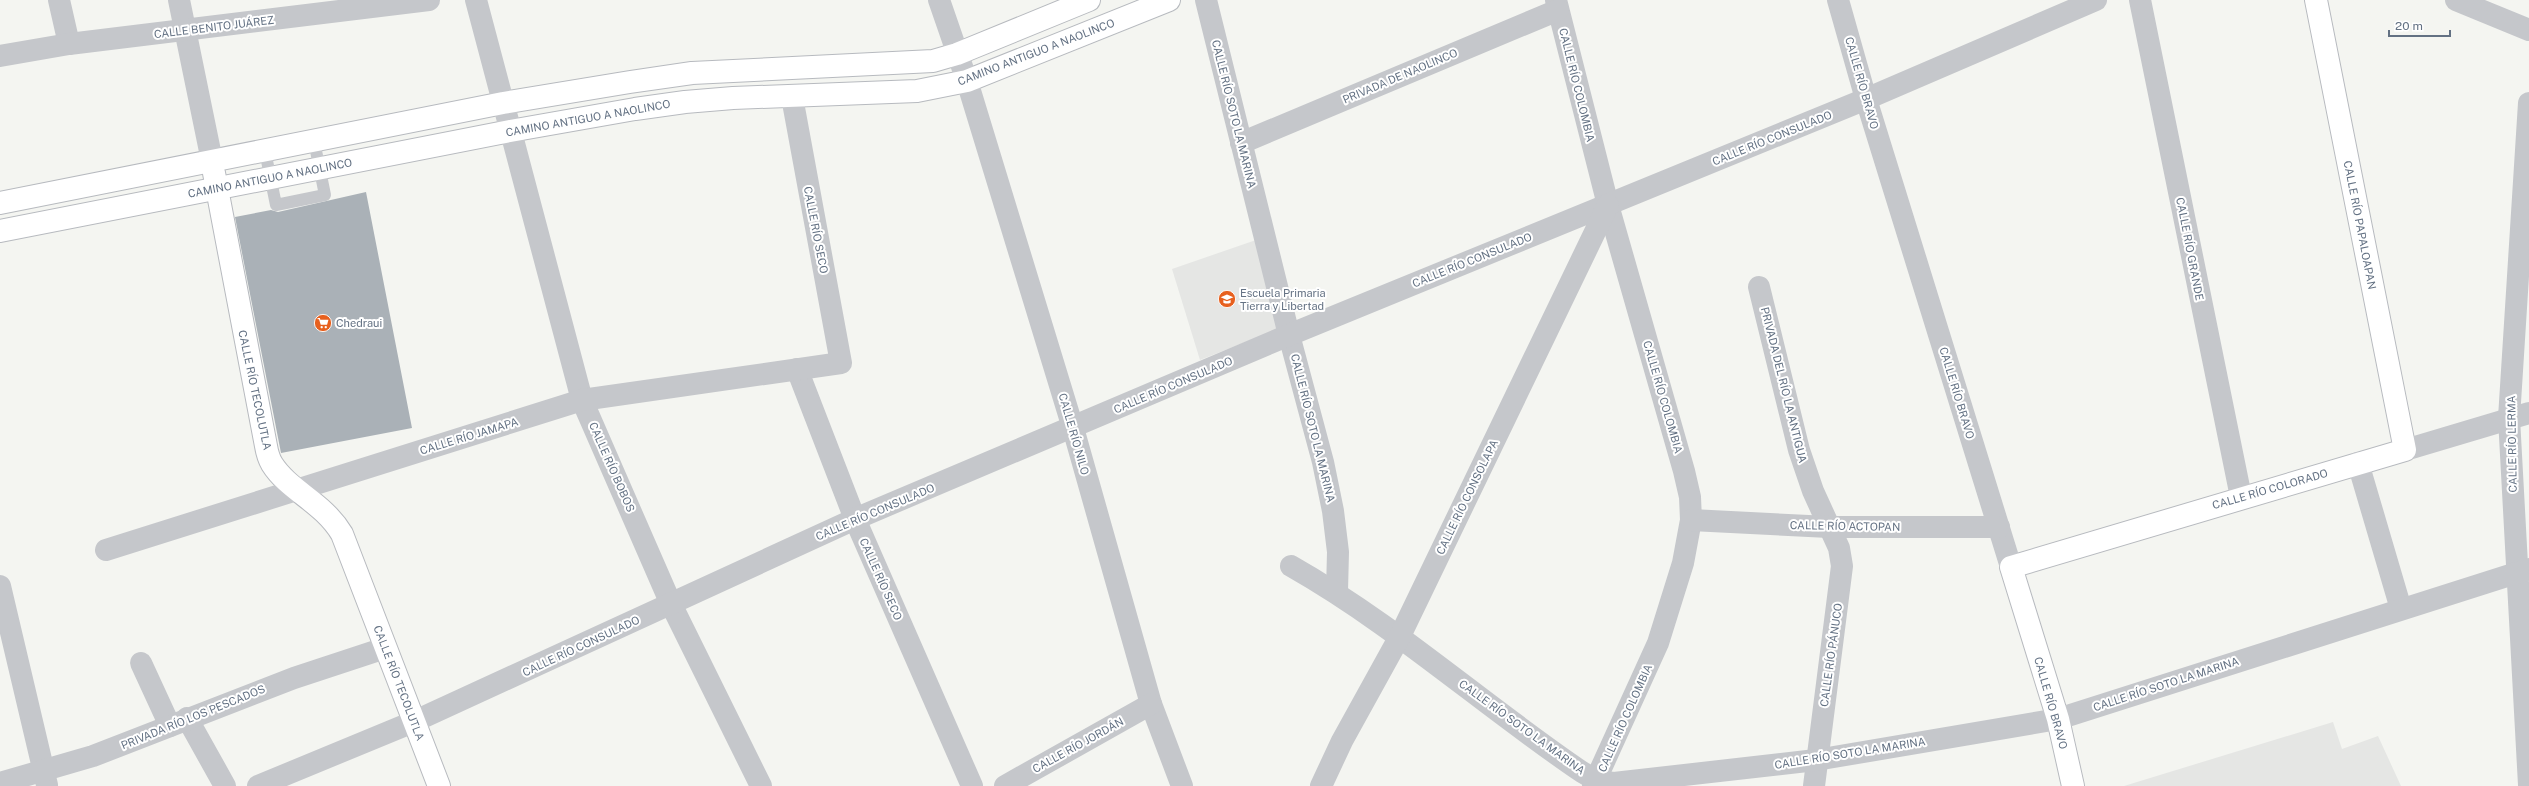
<svg xmlns="http://www.w3.org/2000/svg" width="2529" height="786" font-family="'Public Sans',sans-serif">
	<style>
		.built { fill: #e5e6e4 }
		.building { fill: #aab1b7 }
		.lines { fill: none; stroke-linecap: round; stroke-linejoin: round }
		.secondary-casing { stroke: #b7babf; stroke-width: 24 }
		.service { stroke: #c5c7cb; stroke-width: 12 }
		.minor { stroke: #c5c7cb; stroke-width: 22 }
		.secondary { stroke: #fff; stroke-width: 22 }
		.labels { text-anchor: middle; dominant-baseline: central; stroke-width: 4; stroke-linejoin: round; paint-order: stroke }
		.street-label { font-size: 11px; fill: #637183; stroke: #fff }
		.poi-label { font-size: 11px; fill: #637183; stroke: #fff; text-anchor: start }
	</style>
	<rect width="100%" height="100%" fill="#f4f5f1"/>
	<g class="built">
		<polygon points="1256,240 1281,328 1200,360 1172,269"/>
		<polygon points="2333,722 2342,749 2378,736 2401,786 2124,786"/>
	</g>
	<polygon class="building" points="366,192 412,428 281,453 235,217 271,210 278,212"/>
	<g class="lines">
		<defs>
			<g id="secondary">
				<path d="M214,173L266,446C267,452 269,459 272,464C289,491 323,502 342,534L439,786"/>
				<polyline points="0,203 503,103 630,82 692,73 933,61 957,54 1089,0"/>
				<polyline points="0,231 510,131 635,109 685,102 733,98 917,91 967,81 1169,0"/>
				<polyline points="2073,786 2058,719 2011,567 2405,450 2316,0"/>
			</g>
		</defs>
		<use href="#secondary" class="secondary-casing"/>
		<polyline class="service" points="265,151 276,205 325,195 314,141"/>
		<g class="minor">
			<polyline points="59,0 69,44"/>
			<polyline points="179,0 212,161"/>
			<polyline points="476,0 582,400 671,604 761,786"/>
			<polyline points="939,0 967,81 1073,428 1151,704 1182,786"/>
			<polyline points="1206,0 1289,335 1323,462 1333,511 1338,552 1337,591"/>
			<polyline points="1556,0 1608,205 1684,471 1690,497 1691,520 1683,563 1658,643 1593,786"/>
			<polyline points="1838,0 1866,99 2011,567"/>
			<polyline points="2140,0 2241,497"/>
			<polyline points="2456,0 2529,30"/>
			<polyline points="0,56 69,44 429,0"/>
			<polyline points="2529,103 2509,418 2529,785"/>
			<polyline points="1241,143 1558,10"/>
			<polyline points="1759,287 1799,450 1813,491 1839,548 1842,566 1814,786"/>
			<polyline points="797,369 855,519 972,786"/>
			<polyline points="2405,450 2529,413"/>
			<polyline points="2358,463 2401,609"/>
			<polyline points="1691,520 1829,527 1999,527"/>
			<polyline points="106,550 582,400 841,363 792,97"/>
			<path d="M1291,566C1395,625 1483,705 1582,772L1596,780L1614,783L1816,760L2058,719L2529,569"/>
			<polyline points="0,586 47,785"/>
			<polyline points="141,663 170,726"/>
			<polyline points="187,718 225,786"/>
			<polyline points="0,783 93,756 294,678 385,648"/>
			<polyline points="258,786 413,722 855,519 1289,335 1866,99 2096,0"/>
			<polyline points="1005,786 1151,704"/>
			<polyline points="1321,786 1342,741 1400,636 1608,205"/>
		</g>
		<use href="#secondary" class="secondary"/>
	</g>
	<defs>
		<symbol id="school-disc" viewBox="-11 -11 22 22"><circle r="9.5" fill="#e7601e" stroke="#fff"/><path d="M0-5L7-2L0 1L-7-2ZM-4 1L0 2.5L4 1V4Q0 6-4 4Z" fill="#fff"/></symbol>
		<symbol id="supermarket-disc" viewBox="-11 -11 22 22"><circle r="9.5" fill="#e7601e" stroke="#fff"/><path d="M-6-5.5h2.5l.6 2H6L4.5 2H-2.5L-4.4-4H-6ZM-1.5 3.2a1.3 1.3 0 1 0 .1 0ZM3 3.2a1.3 1.3 0 1 0 .1 0Z" fill="#fff"/></symbol>
	</defs>
	<g fill-rule="evenodd">
		<use href="#school-disc" x="1217" y="289" width="20" height="20"/>
		<use href="#supermarket-disc" x="313" y="313" width="20" height="20"/>
	</g>
	<g class="labels">
		<g class="street-label">
			<text transform="translate(214 27) rotate(-7)">CALLE BENITO JUÁREZ</text>
			<text transform="translate(1036 52) rotate(-21)">CAMINO ANTIGUO A NAOLINCO</text>
			<text transform="translate(1400 76) rotate(-23)">PRIVADA DE NAOLINCO</text>
			<text transform="translate(1862 83) rotate(74)">CALLE RÍO BRAVO</text>
			<text transform="translate(1577 85) rotate(76)">CALLE RÍO COLOMBIA</text>
			<text transform="translate(1234 114) rotate(76)">CALLE RÍO SOTO LA MARINA</text>
			<text transform="translate(588 118) rotate(-10)">CAMINO ANTIGUO A NAOLINCO</text>
			<text transform="translate(1772 138) rotate(-22)">CALLE RÍO CONSULADO</text>
			<text transform="translate(270 178) rotate(-11)">CAMINO ANTIGUO A NAOLINCO</text>
			<text transform="translate(2360 225) rotate(79)">CALLE RÍO PAPALOAPAN</text>
			<text transform="translate(816 230) rotate(79)">CALLE RÍO SECO</text>
			<text transform="translate(2190 249) rotate(79)">CALLE RÍO GRANDE</text>
			<text transform="translate(1472 260) rotate(-22)">CALLE RÍO CONSULADO</text>
			<text transform="translate(1173 385) rotate(-23)">CALLE RÍO CONSULADO</text>
			<text transform="translate(1784 385) rotate(76)">PRIVADA DEL RÍO LA ANTIGUA</text>
			<text transform="translate(255 390) rotate(78)">CALLE RÍO TECOLUTLA</text>
			<text transform="translate(1957 393) rotate(73)">CALLE RÍO BRAVO</text>
			<text transform="translate(1663 397) rotate(74)">CALLE RÍO COLOMBIA</text>
			<text transform="translate(1313 428) rotate(76)">CALLE RÍO SOTO LA MARINA</text>
			<text transform="translate(1074 434) rotate(74)">CALLE RÍO NILO</text>
			<text transform="translate(469 436) rotate(-17)">CALLE RÍO JAMAPA</text>
			<text transform="translate(2512 444) rotate(-91)">CALLE RÍO LERMA</text>
			<text transform="translate(612 467) rotate(66)">CALLE RÍO BOBOS</text>
			<text transform="translate(2270 489) rotate(-16)">CALLE RÍO COLORADO</text>
			<text transform="translate(1467 497) rotate(-64)">CALLE RÍO CONSOLAPA</text>
			<text transform="translate(875 512) rotate(-23)">CALLE RÍO CONSULADO</text>
			<text transform="translate(1845 526) rotate(1)">CALLE RÍO ACTOPAN</text>
			<text transform="translate(881 579) rotate(66)">CALLE RÍO SECO</text>
			<text transform="translate(581 646) rotate(-25)">CALLE RÍO CONSULADO</text>
			<text transform="translate(1831 655) rotate(-82)">CALLE RÍO PÁNUCO</text>
			<text transform="translate(399 683) rotate(69)">CALLE RÍO TECOLUTLA</text>
			<text transform="translate(2166 684) rotate(-18)">CALLE RÍO SOTO LA MARINA</text>
			<text transform="translate(2051 703) rotate(74)">CALLE RÍO BRAVO</text>
			<text transform="translate(193 717) rotate(-22)">PRIVADA RÍO LOS PESCADOS</text>
			<text transform="translate(1625 718) rotate(-66)">CALLE RÍO COLOMBIA</text>
			<text transform="translate(1522 727) rotate(36)">CALLE RÍO SOTO LA MARINA</text>
			<text transform="translate(1078 745) rotate(-29)">CALLE RÍO JORDÁN</text>
			<text transform="translate(1850 753) rotate(-9)">CALLE RÍO SOTO LA MARINA</text>
		</g>
		<g class="poi-label">
			<text x="1240" y="293">Escuela Primaria<tspan x="1240" dy="13">Tierra y Libertad</tspan></text>
			<text x="336" y="323">Chedraui</text>
		</g>
	</g>
	<path d="M2389 30v6h61v-6" fill="none" stroke="#637183" stroke-width="2"/>
	<text x="2395" y="30" font-size="12" fill="#637183" stroke="#ffffff" stroke-width="3" paint-order="stroke">20 m</text>
</svg>
